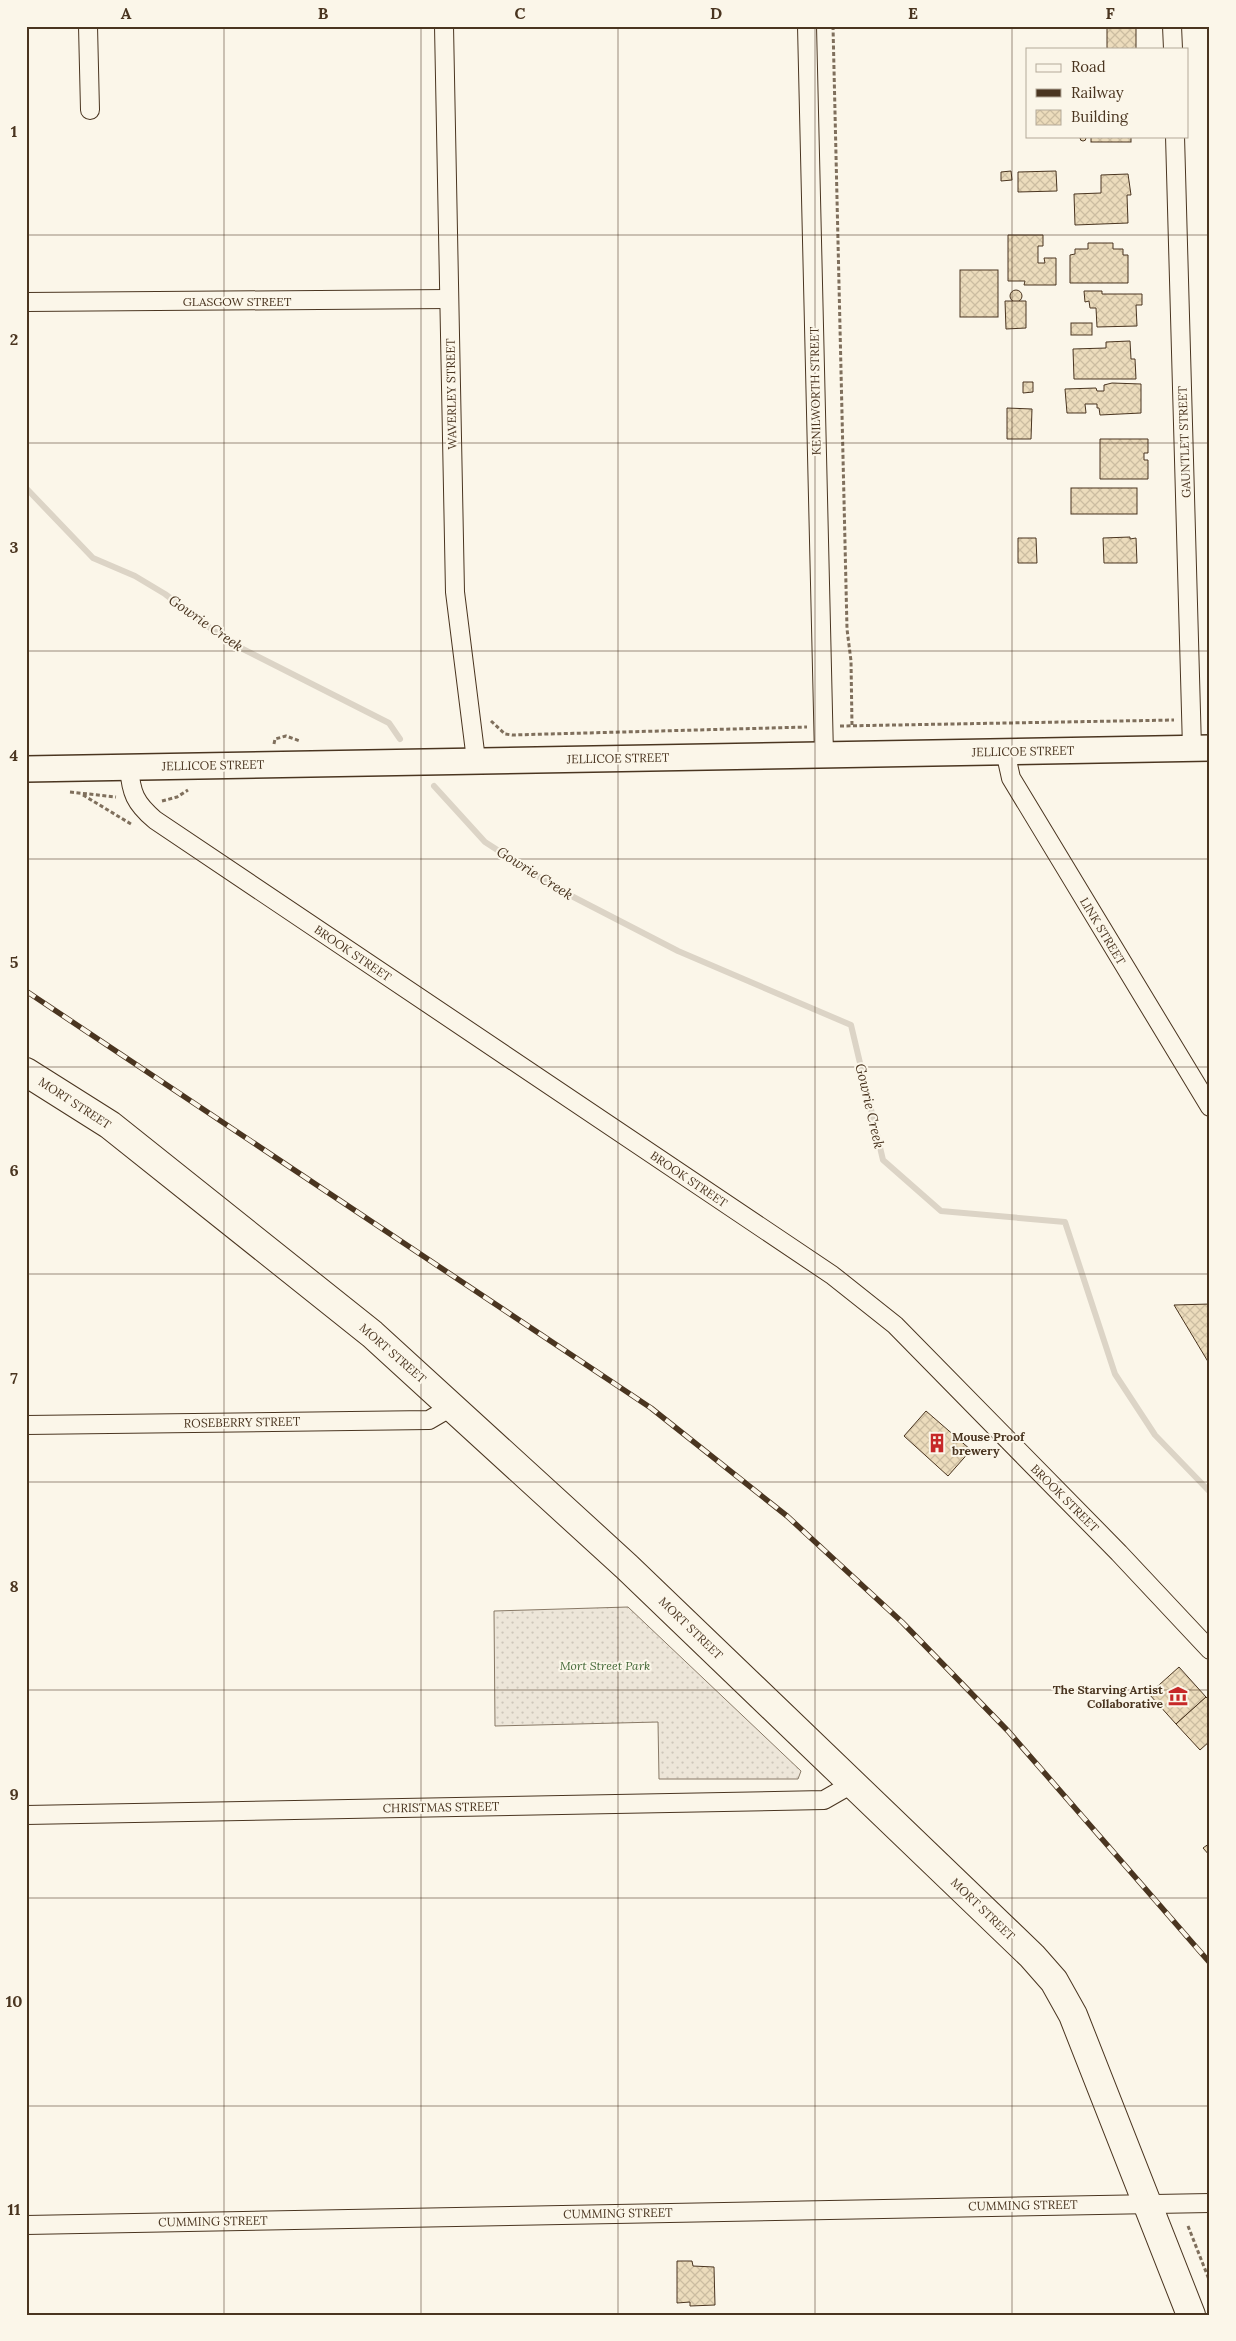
<svg xmlns="http://www.w3.org/2000/svg" width="1236" height="2341" font-family="Lora,serif">
	<style>
		.grass { fill: url(#grass-dots); stroke: #887966 }
		.lines { fill: none; stroke-linecap: round; stroke-linejoin: round }
		.stream { stroke: #dcd4c6; stroke-width: 6 }
		.building { fill: url(#building-cross-hatch); stroke: #4a3520 }
		.minor-casing { stroke: #4a3520; stroke-width: 20 }
		.secondary-casing { stroke: #4a3520; stroke-width: 28 }
		.primary-casing { stroke: #4a3520; stroke-width: 30 }
		.path { stroke: #7f6f5c; stroke-width: 3; stroke-dasharray: 4 2.5; stroke-linecap: butt }
		.minor { stroke: #fbf6e9; stroke-width: 18 }
		.secondary { stroke: #fbf6e9; stroke-width: 25 }
		.primary { stroke: #fbf6e9; stroke-width: 28 }
		.rail-casing { stroke: #4a3520; stroke-width: 5.5 }
		.rail { stroke: #fbf6e9; stroke-width: 4; stroke-dasharray: 11; stroke-linecap: butt }
		.grid { fill: none; stroke: #4a3520; stroke-width: 1; stroke-opacity: 0.55 }
		.labels { text-anchor: middle; dominant-baseline: central; stroke-width: 4; stroke-linejoin: round; paint-order: stroke }
		.street-label { font-size: 12px; fill: #4a3520; stroke: #fbf6e9 }
		.poi-label { font-size: 12px; font-weight: bold; fill: #4a3520; stroke: #fbf6e9; text-anchor: start }
		.park-label { font-size: 12px; font-style: italic; fill: #436837; stroke: #fbf6e9 }
		.water-label { font-size: 14px; font-style: italic; fill: #4a3520; stroke: #fbf6e9 }
		.neatline { fill: none; stroke: #4a3520; stroke-width: 2 }
		.grid-label { font-size: 16px; text-anchor: middle; font-weight: bold; fill: #4a3520 }
	</style>
	<defs>
		<pattern id="grass-dots" width="8" height="8" patternUnits="userSpaceOnUse" patternTransform="scale(1.25)"><rect width="8" height="8" fill="#ede6d9"/><path d="M2 2h.1M6 6h.1" fill="none" stroke="#cdc6ba" stroke-width="1.8" stroke-linecap="round"/></pattern>
		<pattern id="building-cross-hatch" width="8" height="8" patternUnits="userSpaceOnUse" patternTransform="scale(1.25)"><rect width="8" height="8" fill="#ecdcbc"/><path d="M0 0l8 8M0 8l8-8" fill="none" stroke="#ccbda1"/></pattern>
	</defs>
	<rect width="100%" height="100%" fill="#fbf6e9"/>
	<polygon class="grass" points="628,1607 801,1771 798,1779 659,1779 658,1722 495,1726 494,1611"/>
	<g class="lines">
		<g class="stream">
			<polyline points="26,488 93,558 135,576 165,594 229,642 389,723 400,739"/>
			<polyline points="434,786 485,842 556,888 678,951 851,1025 883,1160 941,1211 1065,1222 1115,1374 1155,1435 1210,1492"/>
		</g>
	</g>
	<g class="building">
		<rect x="1107" y="26" width="29" height="23"/>
		<circle cx="1083" cy="138" r="3"/>
		<rect x="1091" y="136" width="40" height="6"/>
		<polygon points="1011,171 1012,180 1001,181 1001,172"/>
		<polygon points="1056,171 1057,191 1018,192 1018,172"/>
		<polygon points="1128,174 1131,195 1127,195 1128,223 1075,225 1074,194 1101,193 1101,175"/>
		<polygon points="1008,235 1043,235 1043,246 1038,246 1038,263 1045,263 1044,258 1056,258 1056,285 1024,285 1025,281 1008,281"/>
		<polygon points="1088,243 1113,243 1113,249 1123,249 1123,255 1128,255 1128,283 1070,283 1070,255 1075,254 1075,249 1088,249"/>
		<rect x="960" y="270" width="38" height="47"/>
		<circle cx="1016" cy="296" r="6"/>
		<polygon points="1084,291 1102,291 1102,294 1142,294 1142,305 1136,305 1137,326 1097,327 1096,308 1090,308 1089,301 1085,302"/>
		<polygon points="1005,301 1026,301 1026,328 1006,329"/>
		<rect x="1071" y="323" width="21" height="12"/>
		<polygon points="1130,341 1131,359 1135,359 1136,379 1074,379 1073,349 1106,348 1106,342"/>
		<polygon points="1023,382 1033,382 1033,392 1023,393"/>
		<polygon points="1112,383 1141,384 1141,413 1100,415 1099,408 1097,408 1097,404 1085,404 1086,413 1067,413 1065,389 1096,388 1097,391 1104,391 1104,385"/>
		<polygon points="1007,408 1032,409 1031,439 1007,439"/>
		<polygon points="1100,439 1148,439 1148,453 1144,453 1144,460 1148,460 1148,479 1100,479"/>
		<rect x="1071" y="488" width="66" height="26"/>
		<polygon points="1130,537 1130,539 1136,538 1137,563 1104,563 1103,538"/>
		<polygon points="1018,538 1036,538 1037,563 1018,563"/>
		<polygon points="1210,1304 1210,1365 1174,1305"/>
		<polygon points="926,1411 971,1450 948,1476 904,1436"/>
		<polygon points="1179,1667 1206,1697 1176,1724 1149,1694"/>
		<polygon points="1206,1697 1210,1701 1210,1741 1200,1750 1176,1724"/>
		<polygon points="1210,1843 1210,1856 1203,1848"/>
		<polygon points="677,2261 692,2261 693,2266 714,2267 715,2305 690,2306 690,2302 677,2303"/>
	</g>
	<g class="lines">
		<defs>
			<g id="minor">
				<polyline points="88,26 90,110"/>
				<polyline points="444,26 455,592 476,760"/>
				<polyline points="807,26 824,755"/>
				<polyline points="1172,26 1173,49"/>
				<polyline points="1175,136 1192,748"/>
				<polyline points="26,302 449,299"/>
				<polyline points="1005,751 1011,778 1210,1107"/>
				<path d="M129,767C131,793 135,803 155,820L832,1275L895,1325L1119,1553L1210,1650"/>
				<polyline points="26,1425 429,1420 453,1406"/>
				<polyline points="26,1815 824,1800 852,1784"/>
				<polyline points="26,2225 1210,2203"/>
			</g>
			<polyline id="secondary" points="26,769 1210,748"/>
			<polyline id="primary" points="26,1072 110,1125 372,1334 627,1567 1032,1956 1054,1981 1073,2015 1191,2315"/>
		</defs>
		<use href="#minor" class="minor-casing"/>
		<use href="#secondary" class="secondary-casing"/>
		<use href="#primary" class="primary-casing"/>
		<g class="path">
			<polyline points="833,26 847,629 851,661 852,726"/>
			<polyline points="491,721 505,734 512,735 807,727"/>
			<polyline points="840,726 1174,720"/>
			<polyline points="274,744 275,739 286,736 300,741"/>
			<polyline points="70,792 116,797"/>
			<polyline points="83,795 131,824"/>
			<polyline points="162,801 177,797 188,790"/>
			<polyline points="1188,2226 1210,2282"/>
		</g>
		<use href="#minor" class="minor"/>
		<use href="#secondary" class="secondary"/>
		<use href="#primary" class="primary"/>
		<defs>
			<polyline id="rail" points="26,991 651,1408 787,1516 902,1622 1008,1731 1210,1963"/>
		</defs>
		<use href="#rail" class="rail-casing"/>
		<use href="#rail" class="rail"/>
	</g>
	<path class="grid" d="M224,26V2315M421,26V2315M618,26V2315M815,26V2315M1012,26V2315M26,235H1210M26,443H1210M26,651H1210M26,859H1210M26,1067H1210M26,1274H1210M26,1482H1210M26,1690H1210M26,1898H1210M26,2106H1210"/>
	<defs>
		<symbol id="building-bare" viewBox="-9 -9 18 18"><path d="M-4-6H4V6H1V3H-1V6H-4ZM-2.5-4.3h1.7v1.8h-1.7ZM.8-4.3h1.7v1.8H.8ZM-2.5-1h1.7V.8h-1.7ZM.8-1h1.7V.8H.8Z" fill="#c62828" stroke="#fbf6e9" stroke-width="2.5" paint-order="stroke"/></symbol>
		<symbol id="museum-bare" viewBox="-9 -9 18 18"><path d="M0-6L6-3V-2H-6V-3ZM-5-1h2V3h-2ZM-1-1h2V3h-2ZM3-1h2V3H3ZM-6 4H6V6H-6Z" fill="#c62828" stroke="#fbf6e9" stroke-width="2.5" paint-order="stroke"/></symbol>
	</defs>
	<g fill-rule="evenodd">
		<use href="#building-bare" x="923" y="1429" width="28" height="28"/>
		<use href="#museum-bare" x="1164" y="1682" width="28" height="28"/>
	</g>
	<g class="labels">
		<g class="street-label">
			<text x="237" y="301">GLASGOW STREET</text>
			<text transform="translate(815 391) rotate(-91)">KENILWORTH STREET</text>
			<text transform="translate(451 394) rotate(-91)">WAVERLEY STREET</text>
			<text transform="translate(1184 442) rotate(-92)">GAUNTLET STREET</text>
			<text transform="translate(1023 751) rotate(-1)">JELLICOE STREET</text>
			<text transform="translate(618 758) rotate(-1)">JELLICOE STREET</text>
			<text transform="translate(213 765) rotate(-1)">JELLICOE STREET</text>
			<text transform="translate(1103 931) rotate(59)">LINK STREET</text>
			<text transform="translate(353 953) rotate(34)">BROOK STREET</text>
			<text transform="translate(75 1103) rotate(33)">MORT STREET</text>
			<text transform="translate(689 1179) rotate(34)">BROOK STREET</text>
			<text transform="translate(393 1353) rotate(41)">MORT STREET</text>
			<text transform="translate(242 1422) rotate(-1)">ROSEBERRY STREET</text>
			<text transform="translate(1065 1498) rotate(45)">BROOK STREET</text>
			<text transform="translate(691 1628) rotate(44)">MORT STREET</text>
			<text transform="translate(441 1807) rotate(-1)">CHRISTMAS STREET</text>
			<text transform="translate(983 1909) rotate(44)">MORT STREET</text>
			<text transform="translate(1023 2205) rotate(-1)">CUMMING STREET</text>
			<text transform="translate(618 2213) rotate(-1)">CUMMING STREET</text>
			<text transform="translate(213 2221) rotate(-1)">CUMMING STREET</text>
		</g>
		<g class="poi-label">
			<text x="952" y="1436">Mouse Proof<tspan x="952" dy="14">brewery</tspan></text>
			<text x="1163" y="1689" text-anchor="end">The Starving Artist<tspan x="1163" dy="14">Collaborative</tspan></text>
		</g>
		<g class="park-label">
			<text x="605" y="1665">Mort Street Park</text>
		</g>
		<g class="water-label">
			<text transform="translate(206 623) rotate(35)">Gowrie Creek</text>
			<text transform="translate(535 873) rotate(32)">Gowrie Creek</text>
			<text transform="translate(870 1106) rotate(77)">Gowrie Creek</text>
		</g>
	</g>
	<rect width="1236" height="2341" fill="none" stroke="#fbf6e9" stroke-width="55"/>
	<rect x="1026" y="48" width="162" height="90" fill="#fbf6e9" stroke="#b4a999"/>
	<rect x="1036" y="64" width="25" height="8" fill="#fbf6e9" stroke="#b4a999"/>
	<text x="1071" y="72" font-size="15" fill="#4a3520">Road</text>
	<rect x="1036" y="89" width="25" height="8" fill="#4a3520" stroke="#b4a999"/>
	<text x="1071" y="98" font-size="15" fill="#4a3520">Railway</text>
	<rect x="1036" y="110" width="25" height="15" fill="url(#building-cross-hatch)" stroke="#b4a999"/>
	<text x="1071" y="122" font-size="15" fill="#4a3520">Building</text>
	<rect x="28" y="28" width="1180" height="2286" class="neatline"/>
	<g class="grid-label">
		<text x="126" y="19">A</text>
		<text x="323" y="19">B</text>
		<text x="520" y="19">C</text>
		<text x="716" y="19">D</text>
		<text x="913" y="19">E</text>
		<text x="1110" y="19">F</text>
		<text x="14" y="137">1</text>
		<text x="14" y="345">2</text>
		<text x="14" y="553">3</text>
		<text x="14" y="761">4</text>
		<text x="14" y="968">5</text>
		<text x="14" y="1176">6</text>
		<text x="14" y="1384">7</text>
		<text x="14" y="1592">8</text>
		<text x="14" y="1800">9</text>
		<text x="14" y="2007">10</text>
		<text x="14" y="2215">11</text>
	</g>
</svg>
